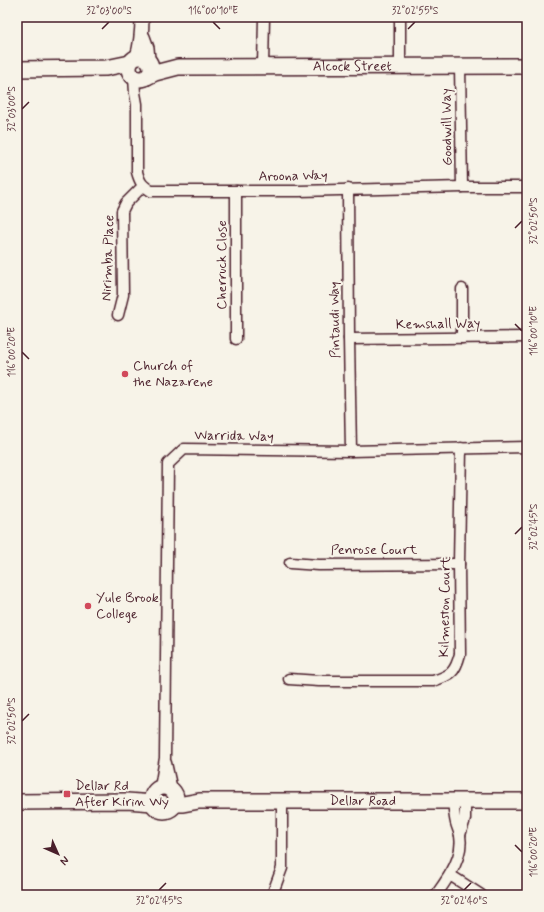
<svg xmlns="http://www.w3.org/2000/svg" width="544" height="912" font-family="Mynerve,sans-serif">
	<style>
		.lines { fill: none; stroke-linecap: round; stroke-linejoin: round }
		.minor-casing { stroke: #4a1f2b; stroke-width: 13 }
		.tertiary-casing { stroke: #4a1f2b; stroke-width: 16 }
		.secondary-casing { stroke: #4a1f2b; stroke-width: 18 }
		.minor { stroke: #f7f3e8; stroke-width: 10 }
		.tertiary { stroke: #f7f3e8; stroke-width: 13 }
		.secondary { stroke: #f7f3e8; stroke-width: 15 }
		.ticks { fill: none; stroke: #4a1f2b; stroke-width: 1.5 }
		.poi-dot { fill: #d1495b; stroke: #f7f3e8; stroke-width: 1.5 }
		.labels { text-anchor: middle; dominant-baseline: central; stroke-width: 4; stroke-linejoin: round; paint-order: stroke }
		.street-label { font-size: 14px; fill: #4a1f2b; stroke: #f7f3e8 }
		.poi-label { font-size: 14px; fill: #4a1f2b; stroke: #f7f3e8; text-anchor: start }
		.neatline { fill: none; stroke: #4a1f2b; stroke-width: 1.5 }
		.ticks-label { font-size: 10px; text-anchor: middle; fill: #4a1f2b }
	</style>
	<rect width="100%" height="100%" fill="#f7f3e8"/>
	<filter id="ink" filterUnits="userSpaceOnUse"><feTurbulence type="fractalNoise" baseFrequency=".025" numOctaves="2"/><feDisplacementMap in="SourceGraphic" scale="8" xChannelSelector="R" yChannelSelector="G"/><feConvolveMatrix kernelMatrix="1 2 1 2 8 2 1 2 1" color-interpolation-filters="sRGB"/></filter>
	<g filter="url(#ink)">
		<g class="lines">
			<defs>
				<g id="minor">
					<polyline points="400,17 400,66"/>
					<polyline points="263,67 264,17"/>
					<polyline points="460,67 462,187"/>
					<path d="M134,77L135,93L137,104V172C140,183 142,185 151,191H299L462,187H527"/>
					<polyline points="348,189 349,339 351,451"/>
					<polyline points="236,191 236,339"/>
					<polyline points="462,289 462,338"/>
					<polyline points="118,315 123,295 122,211 126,203 143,186"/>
					<polyline points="349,339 527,337"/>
					<polyline points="290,563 319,565 459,564"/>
					<path d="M289,679L319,681H433C451,675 455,673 460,654L459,564L461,448"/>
					<polyline points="166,763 172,790"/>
					<polyline points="160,788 165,758 168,464 184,449 351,451 527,447"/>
					<polyline points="460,835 465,819 465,801"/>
					<polyline points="450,875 481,895"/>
					<polyline points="272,895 282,868 282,801"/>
					<path d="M436,895C448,878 464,857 460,835C459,831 457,827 456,823C454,815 454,808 453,801"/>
				</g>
				<g id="tertiary">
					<polyline points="143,37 147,48 148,59"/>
					<path d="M137,57C141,44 142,31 142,17"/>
				</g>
				<g id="secondary">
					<circle cx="140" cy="68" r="11"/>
					<polyline points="17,69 106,68 130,63"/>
					<path id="s1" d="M147,77L155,73L178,67L527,66"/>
					<circle cx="164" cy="799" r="12"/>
					<polyline points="17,802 127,801 153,803"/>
					<path id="s2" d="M174,804H183L199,801H527"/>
				</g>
			</defs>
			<use href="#minor" class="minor-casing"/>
			<use href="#tertiary" class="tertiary-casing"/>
			<use href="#secondary" class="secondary-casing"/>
			<use href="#minor" class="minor"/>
			<use href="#tertiary" class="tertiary"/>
			<use href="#secondary" class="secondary"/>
		</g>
	</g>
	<path class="ticks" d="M213,22L220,29M102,29L109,22M408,29L415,22M22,109L29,102M515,228L522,221M515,324L522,331M22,352L29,359M515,534L522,527M22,721L29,714M515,845L522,852M159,890L166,883M464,890L471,883"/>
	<g class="poi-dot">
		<circle cx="125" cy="374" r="4"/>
		<circle cx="88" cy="606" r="4"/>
		<rect x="63" y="790" width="8" height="8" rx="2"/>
	</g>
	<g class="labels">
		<g class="street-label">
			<text stroke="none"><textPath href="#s1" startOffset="207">Alcock Street</textPath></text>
			<text transform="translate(447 127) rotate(-91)">Goodwill Way</text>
			<text transform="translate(293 176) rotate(-1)">Aroona Way</text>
			<text transform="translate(108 258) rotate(-88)">Nirimba Place</text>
			<text transform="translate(222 265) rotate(-90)">Cherruck Close</text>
			<text transform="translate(335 320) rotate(-91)">Pintaudi Way</text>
			<text transform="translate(438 324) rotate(-1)">Kemshall Way</text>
			<text transform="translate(234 436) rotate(1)">Warrida Way</text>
			<text x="374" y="550">Penrose Court</text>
			<text transform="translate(445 607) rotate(-89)">Kilmeston Court</text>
			<text stroke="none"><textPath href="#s2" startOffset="189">Dellar Road</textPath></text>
		</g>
		<g class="poi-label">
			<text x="133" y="366">Church of<tspan x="133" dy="16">the Nazarene</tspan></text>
			<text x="96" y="598">Yule Brook<tspan x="96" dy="16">College</tspan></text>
			<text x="75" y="786">Dellar Rd<tspan x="75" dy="16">After Kirin Wy</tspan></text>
		</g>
	</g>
	<rect width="544" height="912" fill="none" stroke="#f7f3e8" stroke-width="44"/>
	<g transform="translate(58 854) rotate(135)" stroke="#f7f3e8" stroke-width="3" paint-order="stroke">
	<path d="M0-3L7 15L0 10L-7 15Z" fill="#4a1f2b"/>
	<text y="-6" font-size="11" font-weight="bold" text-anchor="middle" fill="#4a1f2b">N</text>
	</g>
	<rect x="22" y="22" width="500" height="868" class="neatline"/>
	<g class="ticks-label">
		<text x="109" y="14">32°03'00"S</text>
		<text x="213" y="14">116°00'10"E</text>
		<text x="415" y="14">32°02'55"S</text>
		<text transform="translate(11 109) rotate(-90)" y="4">32°03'00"S</text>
		<text transform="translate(533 221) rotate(-90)" y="4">32°02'50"S</text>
		<text transform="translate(533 331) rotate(-90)" y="4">116°00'10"E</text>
		<text transform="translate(11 352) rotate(-90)" y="4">116°00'20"E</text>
		<text transform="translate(533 527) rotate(-90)" y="4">32°02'45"S</text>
		<text transform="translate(11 721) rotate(-90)" y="4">32°02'50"S</text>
		<text transform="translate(533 852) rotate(-90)" y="4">116°00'20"E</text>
		<text x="159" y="904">32°02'45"S</text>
		<text x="464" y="904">32°02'40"S</text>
	</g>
</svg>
